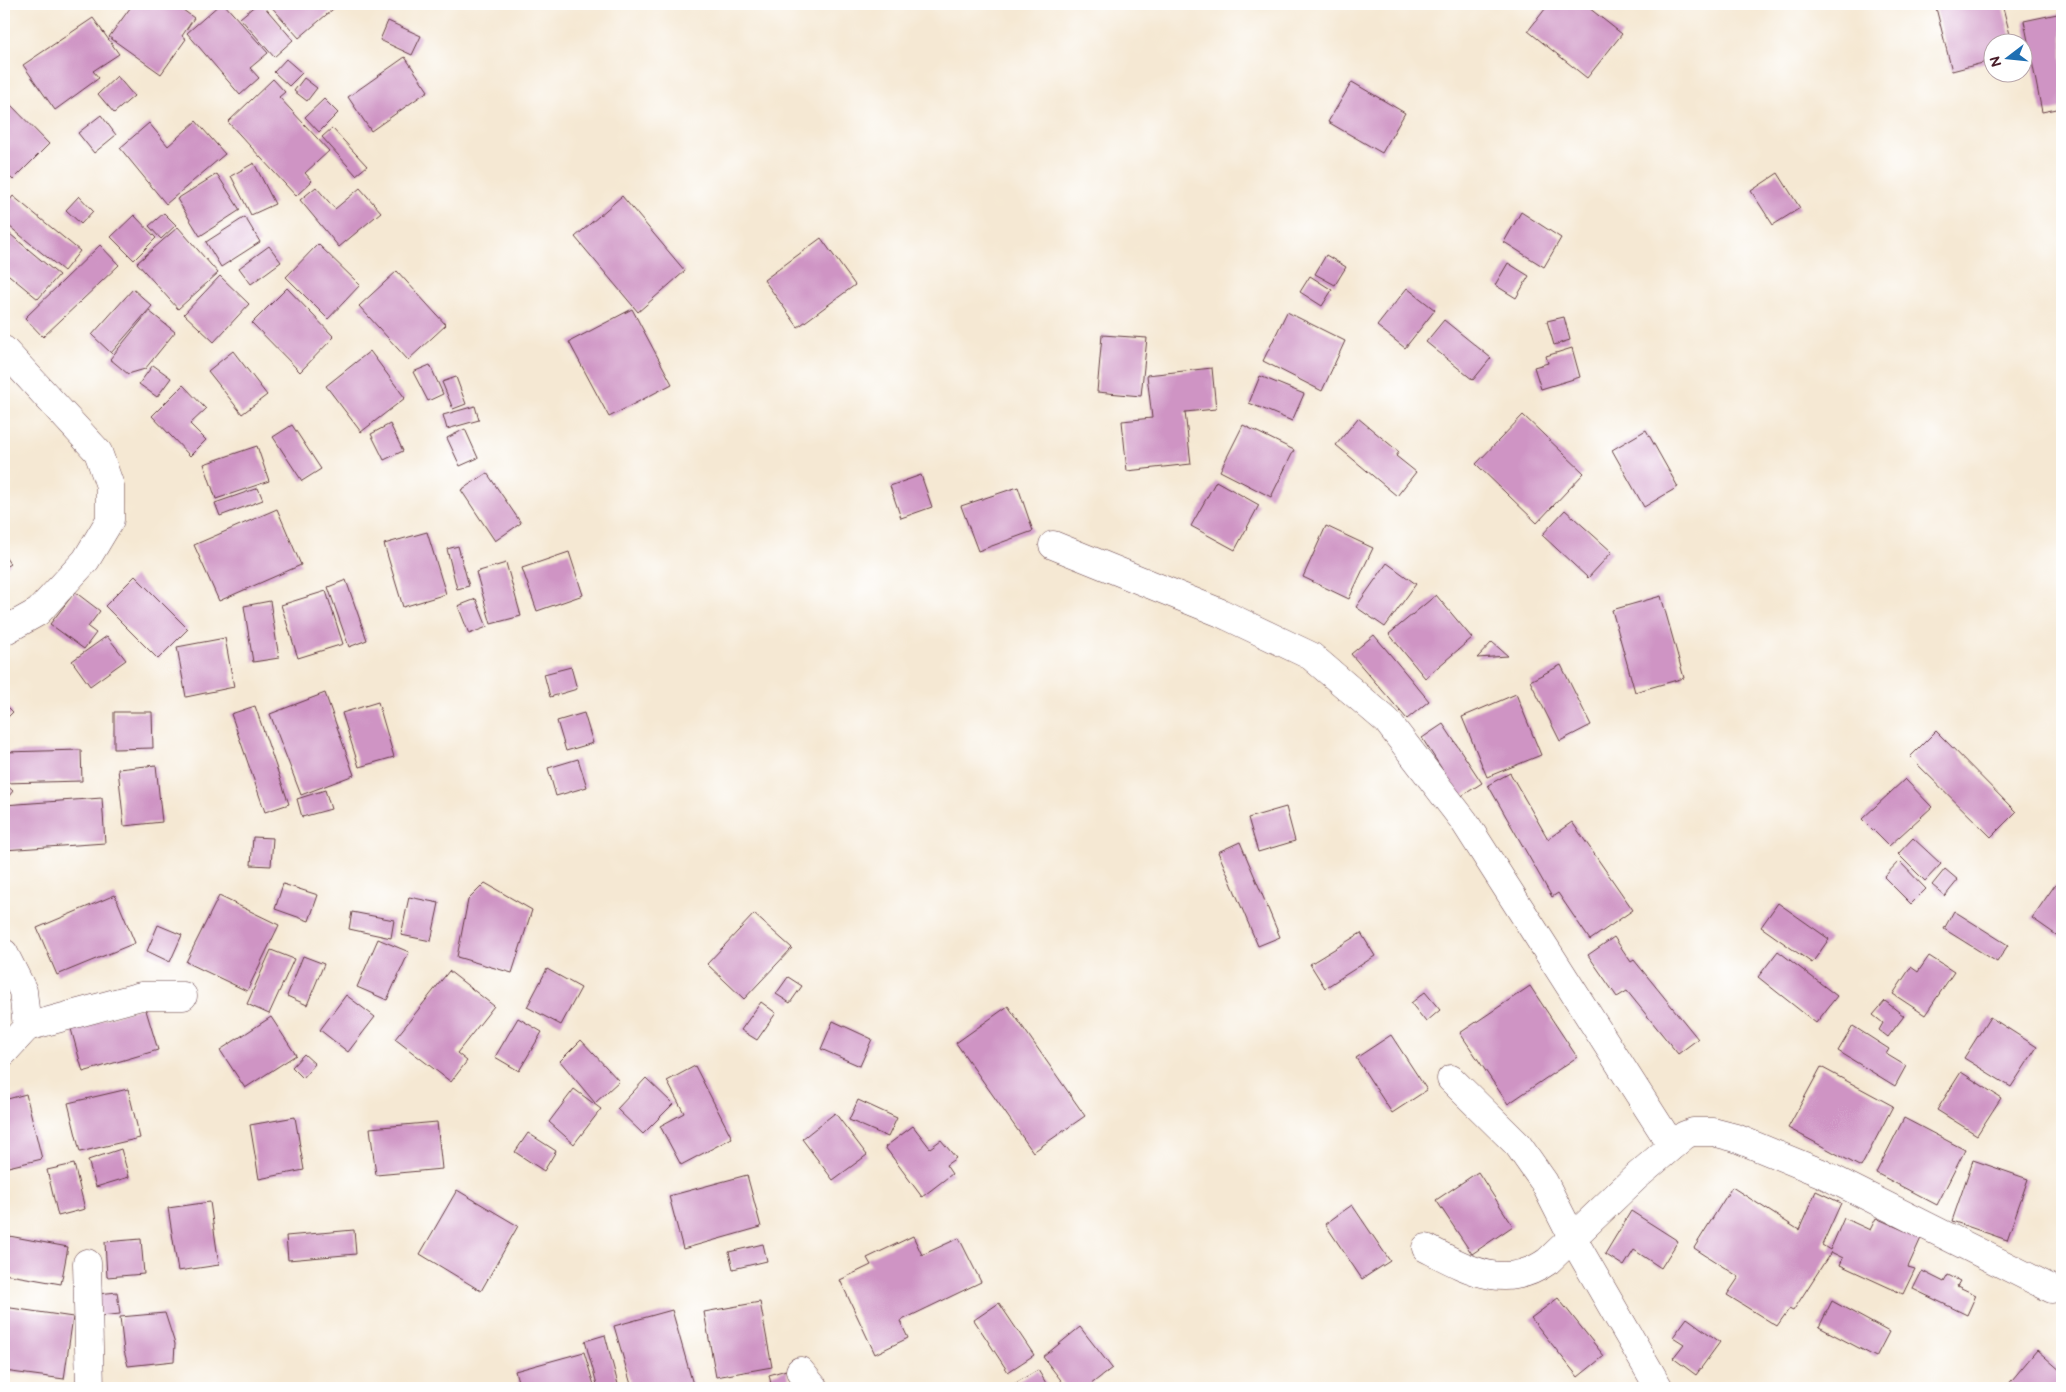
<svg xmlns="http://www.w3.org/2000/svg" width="2066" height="1392" font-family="'Balsamiq Sans',sans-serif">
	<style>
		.building { fill: #cf94c4 }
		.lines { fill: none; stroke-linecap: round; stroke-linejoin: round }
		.minor-casing { stroke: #643d44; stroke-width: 29 }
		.minor { stroke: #fff; stroke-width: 28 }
	</style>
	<rect width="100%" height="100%" fill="#fff"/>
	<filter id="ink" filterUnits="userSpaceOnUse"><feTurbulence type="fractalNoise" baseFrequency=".02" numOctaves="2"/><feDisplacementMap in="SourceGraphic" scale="10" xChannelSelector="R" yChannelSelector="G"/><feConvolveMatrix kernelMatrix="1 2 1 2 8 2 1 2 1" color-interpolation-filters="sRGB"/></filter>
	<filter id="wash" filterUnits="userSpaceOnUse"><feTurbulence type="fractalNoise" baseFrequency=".0096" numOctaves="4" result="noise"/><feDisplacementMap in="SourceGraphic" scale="20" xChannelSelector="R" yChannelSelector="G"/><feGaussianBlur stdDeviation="1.12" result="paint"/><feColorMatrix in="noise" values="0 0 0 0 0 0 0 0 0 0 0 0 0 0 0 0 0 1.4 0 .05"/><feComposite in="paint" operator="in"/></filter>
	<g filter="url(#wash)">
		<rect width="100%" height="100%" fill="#f5e8d3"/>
		<g id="blocks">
			<g class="building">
				<polygon points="133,4 175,4 194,18 182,36 186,39 161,74 109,37"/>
				<polygon points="220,4 224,4 268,53 250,68 259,78 240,95 187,33"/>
				<polygon points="257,4 262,4 293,40 274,57 240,18"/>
				<polygon points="269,4 339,4 299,38"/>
				<polygon points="1549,4 1584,4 1622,34 1587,78 1528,31"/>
				<polygon points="1935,4 2002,4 2012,42 1994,42 1994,60 1952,71"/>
				<polygon points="2062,13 2062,108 2042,112 2024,21"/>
				<polygon points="93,18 119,54 93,71 99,78 55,110 23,65"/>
				<polygon points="388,21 421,36 412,55 380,40"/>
				<polygon points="405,57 428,91 371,131 348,97"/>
				<polygon points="286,59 302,73 289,86 274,72"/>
				<polygon points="117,76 134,96 114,113 98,94"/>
				<polygon points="304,78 317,88 307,101 294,91"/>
				<polygon points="273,79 285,92 279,97 329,151 305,173 312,181 296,196 228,122"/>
				<polygon points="1352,82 1405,113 1382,153 1328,122"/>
				<polygon points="324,99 338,113 319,132 305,117"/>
				<polygon points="8,102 49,144 13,180 4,171 4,107"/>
				<polygon points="101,115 116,135 94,153 78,133"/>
				<polygon points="196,121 225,154 166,204 120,148 149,123 168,146"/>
				<polygon points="332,128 367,166 356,175 322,137"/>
				<polygon points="254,163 275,204 251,215 231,176"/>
				<polygon points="1778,173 1800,208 1773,225 1751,191"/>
				<polygon points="217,174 240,210 200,236 177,199"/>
				<polygon points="316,187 335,209 360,188 381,212 339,247 300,200"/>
				<polygon points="13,196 80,251 64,271 4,222 4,208"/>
				<polygon points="79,196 93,211 81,224 66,210"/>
				<polygon points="622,196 685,271 638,312 575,237"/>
				<polygon points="1521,212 1561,238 1544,267 1504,242"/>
				<polygon points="164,213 176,225 161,239 149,226"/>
				<polygon points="134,215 156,238 134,260 111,237"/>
				<polygon points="245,217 260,242 221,267 206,242"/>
				<polygon points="178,227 218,273 178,309 137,263"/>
				<polygon points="4,229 59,275 38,299 4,271"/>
				<polygon points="821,238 855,285 798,327 764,280"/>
				<polygon points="318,244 360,285 328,319 286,277"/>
				<polygon points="100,245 119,265 43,337 25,318"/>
				<polygon points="269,246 281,262 251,284 239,268"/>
				<polygon points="1326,255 1346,267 1335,285 1315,274"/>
				<polygon points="1508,263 1529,276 1516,298 1495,285"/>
				<polygon points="397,271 446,325 408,360 359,306"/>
				<polygon points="220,276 249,304 214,342 184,314"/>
				<polygon points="1310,276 1332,290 1322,306 1300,292"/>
				<polygon points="287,288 334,337 300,372 252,323"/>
				<polygon points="1407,288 1435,310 1405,348 1377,326"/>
				<polygon points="133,289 152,306 111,353 92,335"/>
				<polygon points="632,309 672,384 609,417 569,342"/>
				<polygon points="149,311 175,332 145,369 128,374 110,359"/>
				<polygon points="1287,312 1345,341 1322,391 1263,361"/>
				<polygon points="1564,317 1570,340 1554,345 1547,321"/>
				<polygon points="1444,320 1491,358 1473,380 1426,342"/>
				<polygon points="1102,335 1147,338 1141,396 1097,392"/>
				<polygon points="1572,348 1580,377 1541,389 1534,367 1548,363 1546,356"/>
				<polygon points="233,351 267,395 242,414 208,371"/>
				<polygon points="370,351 405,398 361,432 326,386"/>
				<polygon points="153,365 171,378 157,397 139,384"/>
				<polygon points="430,365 443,394 428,401 413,372"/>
				<polygon points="1212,368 1216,409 1185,412 1191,464 1127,471 1122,421 1152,418 1147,375"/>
				<polygon points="1260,376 1304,394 1292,421 1249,403"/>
				<polygon points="456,377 466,404 453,409 442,382"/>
				<polygon points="183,385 206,409 190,424 206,440 190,456 152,416"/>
				<polygon points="475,406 479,420 447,429 443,415"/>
				<polygon points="1523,415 1584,473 1537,523 1476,464"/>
				<polygon points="1358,418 1399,452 1396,456 1416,472 1397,496 1336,445"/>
				<polygon points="390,424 403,451 384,460 371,434"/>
				<polygon points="292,425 321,469 302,481 273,437"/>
				<polygon points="1243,425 1294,450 1271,497 1220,471"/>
				<polygon points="465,429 478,458 460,466 447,438"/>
				<polygon points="1646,430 1678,487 1644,507 1612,450"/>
				<polygon points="257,446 269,481 216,499 204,464"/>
				<polygon points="487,473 521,523 495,541 461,490"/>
				<polygon points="921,475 932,507 901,518 890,486"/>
				<polygon points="1216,481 1259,505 1235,550 1191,526"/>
				<polygon points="1018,487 1033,531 978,551 961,506"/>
				<polygon points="258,488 263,500 220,516 215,503"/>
				<polygon points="277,509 301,565 219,601 194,545"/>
				<polygon points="1565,510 1612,552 1588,578 1542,535"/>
				<polygon points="1326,526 1373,548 1349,599 1303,577"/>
				<polygon points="427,532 446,594 403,607 384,544"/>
				<polygon points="458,546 469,586 457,589 447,549"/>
				<polygon points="569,552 583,595 537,611 522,568"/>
				<polygon points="4,555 10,564 4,568"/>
				<polygon points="506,563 521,616 491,624 476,572"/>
				<polygon points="1387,563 1416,584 1385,627 1356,607"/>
				<polygon points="135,576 188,629 158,659 105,606"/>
				<polygon points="346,580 367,640 349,647 328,587"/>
				<polygon points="326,591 343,644 298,658 281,605"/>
				<polygon points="75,592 100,611 88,627 96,633 84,649 50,624"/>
				<polygon points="1436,595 1472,638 1425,678 1389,634"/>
				<polygon points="1661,596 1684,678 1635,692 1612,610"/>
				<polygon points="476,599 487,627 469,634 458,606"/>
				<polygon points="270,601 279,658 253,662 244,606"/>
				<polygon points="1374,635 1429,701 1407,719 1351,654"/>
				<polygon points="107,636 126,660 90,686 72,661"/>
				<polygon points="225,638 234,687 186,697 177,647"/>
				<polygon points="1492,642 1508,656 1477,658"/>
				<polygon points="1561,665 1591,725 1560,741 1530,681"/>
				<polygon points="571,667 577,689 550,697 544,674"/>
				<polygon points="325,693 354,775 301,795 270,714"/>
				<polygon points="1516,694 1541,755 1487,777 1462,717"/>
				<polygon points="378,702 394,757 359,767 342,713"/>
				<polygon points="6,705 13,712 4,721 4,706"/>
				<polygon points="255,706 289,804 265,812 231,714"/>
				<polygon points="114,712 152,712 153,748 114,749"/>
				<polygon points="584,713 593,743 566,751 557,721"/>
				<polygon points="1443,724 1482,783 1460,797 1422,738"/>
				<polygon points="1936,731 2016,812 1991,837 1910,757"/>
				<polygon points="81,750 82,781 4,783 4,752"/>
				<polygon points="578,759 587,787 556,796 548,768"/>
				<polygon points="156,765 162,822 124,826 118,769"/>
				<polygon points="1510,773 1548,839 1572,822 1633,910 1590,940 1558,893 1552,897 1488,785"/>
				<polygon points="1905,779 1932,807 1889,846 1862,819"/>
				<polygon points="4,783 13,791 4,802"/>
				<polygon points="325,790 331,809 302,817 297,799"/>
				<polygon points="102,798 105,843 4,850 4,805"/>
				<polygon points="1286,807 1295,841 1258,852 1248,818"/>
				<polygon points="253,837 273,838 271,866 251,865"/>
				<polygon points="1913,838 1941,864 1925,881 1898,854"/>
				<polygon points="1240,842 1280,937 1258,946 1218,852"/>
				<polygon points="1899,861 1926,889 1911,904 1884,877"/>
				<polygon points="1945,869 1958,880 1945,896 1932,885"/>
				<polygon points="485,883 532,910 512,973 457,957 468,900"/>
				<polygon points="283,884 318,895 309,921 275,909"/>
				<polygon points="2055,885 2062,890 2062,939 2032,918"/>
				<polygon points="115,895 135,943 57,975 37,928"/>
				<polygon points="219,896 279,925 247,991 186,962"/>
				<polygon points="409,897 439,903 431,941 401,935"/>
				<polygon points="1778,903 1829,939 1812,963 1761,927"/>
				<polygon points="1954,911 2008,945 1997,962 1944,929"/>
				<polygon points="352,912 394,920 391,938 349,929"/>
				<polygon points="754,914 792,948 744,999 707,964"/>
				<polygon points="158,925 182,935 170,962 147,951"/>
				<polygon points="1361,933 1375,956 1325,988 1310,964"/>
				<polygon points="1614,937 1631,962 1634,960 1698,1039 1678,1054 1627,991 1617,997 1588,955"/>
				<polygon points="378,939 409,952 387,1000 357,987"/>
				<polygon points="271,950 294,959 269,1014 247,1004"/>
				<polygon points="1778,951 1837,996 1816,1023 1758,977"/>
				<polygon points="303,956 324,964 307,1005 287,996"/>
				<polygon points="1929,956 1954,972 1925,1015 1893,994 1911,967 1918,972"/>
				<polygon points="547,969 581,988 561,1025 527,1007"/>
				<polygon points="449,971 494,1006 457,1053 467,1061 451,1082 395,1039"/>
				<polygon points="788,977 802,986 790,1003 776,994"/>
				<polygon points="1530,986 1577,1057 1508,1104 1460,1033"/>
				<polygon points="1425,992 1440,1010 1426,1022 1411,1003"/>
				<polygon points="346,995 375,1017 348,1052 320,1030"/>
				<polygon points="1885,1001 1904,1016 1888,1037 1879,1030 1883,1023 1873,1015"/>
				<polygon points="761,1002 776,1013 757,1040 741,1030"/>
				<polygon points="1008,1006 1085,1116 1033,1152 956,1043"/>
				<polygon points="145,1007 158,1050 83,1072 71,1029"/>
				<polygon points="271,1017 296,1055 245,1088 220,1050"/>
				<polygon points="1990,1017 2037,1047 2011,1087 1964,1058"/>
				<polygon points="518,1018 542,1032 519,1071 495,1057"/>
				<polygon points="833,1021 872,1039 860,1066 821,1049"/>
				<polygon points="1853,1026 1889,1049 1886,1054 1906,1066 1895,1086 1838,1051"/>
				<polygon points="1391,1035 1427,1090 1392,1113 1356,1058"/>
				<polygon points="581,1040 619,1081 595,1103 560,1061"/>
				<polygon points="304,1054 315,1064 303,1078 292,1067"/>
				<polygon points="695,1066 732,1138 681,1165 660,1126 684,1113 667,1081"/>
				<polygon points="1821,1067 1893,1106 1861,1167 1788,1128"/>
				<polygon points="1961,1072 2001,1098 1977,1135 1937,1110"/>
				<polygon points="646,1078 673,1104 643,1134 617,1109"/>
				<polygon points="128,1089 140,1138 80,1152 68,1103"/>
				<polygon points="574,1089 601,1109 574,1144 549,1122"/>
				<polygon points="26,1094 42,1159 4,1168 4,1100"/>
				<polygon points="858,1100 897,1118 888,1137 849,1120"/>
				<polygon points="835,1113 867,1155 833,1180 802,1139"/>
				<polygon points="295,1117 304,1170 259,1179 250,1125"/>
				<polygon points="1904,1118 1965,1150 1937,1205 1876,1173"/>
				<polygon points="437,1122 442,1169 376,1175 370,1128"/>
				<polygon points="913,1126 930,1148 941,1140 956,1158 946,1165 952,1174 922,1197 885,1147"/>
				<polygon points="528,1133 556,1151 544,1171 515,1152"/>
				<polygon points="121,1149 129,1177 96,1187 88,1160"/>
				<polygon points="1973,1160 2028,1179 2007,1240 1952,1221"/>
				<polygon points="74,1164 85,1209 58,1216 47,1170"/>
				<polygon points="1478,1172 1513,1226 1472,1254 1436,1200"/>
				<polygon points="747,1175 761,1227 683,1249 669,1196"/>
				<polygon points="1732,1187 1799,1230 1816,1191 1841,1203 1822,1245 1830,1250 1844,1218 1870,1230 1876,1218 1921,1238 1908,1267 1915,1269 1903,1294 1840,1265 1843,1258 1831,1252 1793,1311 1789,1309 1777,1326 1727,1295 1739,1277 1694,1248"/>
				<polygon points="457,1190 518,1226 481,1291 420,1254"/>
				<polygon points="210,1202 219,1265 178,1271 168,1208"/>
				<polygon points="1352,1205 1390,1261 1362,1279 1325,1224"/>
				<polygon points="1631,1211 1678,1241 1661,1268 1634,1250 1624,1266 1605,1254"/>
				<polygon points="354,1230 356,1254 288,1260 286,1236"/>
				<polygon points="4,1235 68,1247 61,1284 4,1274"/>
				<polygon points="913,1236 922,1255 959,1238 981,1282 900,1321 908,1338 875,1354 840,1280 871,1265 867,1258"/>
				<polygon points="141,1239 144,1274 107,1277 105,1242"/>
				<polygon points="763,1244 767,1261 733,1269 729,1252"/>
				<polygon points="1922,1271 1944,1282 1948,1275 1960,1281 1957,1286 1976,1295 1967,1315 1913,1289"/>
				<polygon points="117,1292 120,1314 100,1316 98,1294"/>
				<polygon points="1558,1298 1604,1356 1578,1377 1531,1318"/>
				<polygon points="1832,1301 1889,1332 1876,1357 1819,1327"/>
				<polygon points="760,1302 772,1367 716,1377 704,1312"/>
				<polygon points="999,1303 1034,1355 1008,1372 974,1320"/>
				<polygon points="4,1307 73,1317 64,1379 4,1371"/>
				<polygon points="672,1310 694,1388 632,1388 614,1326"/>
				<polygon points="165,1313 175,1344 174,1361 128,1366 124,1351 120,1317"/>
				<polygon points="1687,1318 1720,1342 1696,1375 1673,1358 1684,1344 1673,1337"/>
				<polygon points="1080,1327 1112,1368 1086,1388 1067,1388 1043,1357"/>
				<polygon points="605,1335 619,1388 598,1388 585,1341"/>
				<polygon points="2037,1350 2062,1372 2062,1388 2010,1388 2007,1386"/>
				<polygon points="584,1352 595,1388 520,1388 515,1371"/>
				<polygon points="786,1370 791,1388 772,1388 769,1375"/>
				<polygon points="1038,1370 1049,1388 1007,1388"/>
			</g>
		</g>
	</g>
	<g filter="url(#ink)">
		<use href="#blocks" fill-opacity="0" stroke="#643d44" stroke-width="1"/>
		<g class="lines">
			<defs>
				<g id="minor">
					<polyline points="4,350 98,452 110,486 110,520 86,560 38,612 4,631"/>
					<polyline points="1053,545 1221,613 1311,656 1387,721 1464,821 1672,1146"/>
					<polyline points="4,953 23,991 27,1027 4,1052"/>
					<polyline points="27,1027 141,996 183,996"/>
					<polyline points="1451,1079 1518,1145 1544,1182 1573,1239 1659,1388"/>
					<path d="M1426,1248C1467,1269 1505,1292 1548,1261L1636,1177L1685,1135L1693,1132H1713L1736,1138L1821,1173L2052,1289"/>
					<polyline points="87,1263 90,1388"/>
					<polyline points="800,1371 814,1388"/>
				</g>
			</defs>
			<use href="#minor" class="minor-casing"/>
			<use href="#minor" class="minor"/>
		</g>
	</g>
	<rect width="2066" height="1392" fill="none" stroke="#fff" stroke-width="20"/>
	<g transform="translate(2008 58) rotate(254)"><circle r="24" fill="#ffffff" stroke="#b7a5aa"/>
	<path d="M0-4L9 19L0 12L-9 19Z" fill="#1f6fb2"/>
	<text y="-8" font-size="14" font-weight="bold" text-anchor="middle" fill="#4a1f2b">N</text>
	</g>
</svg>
